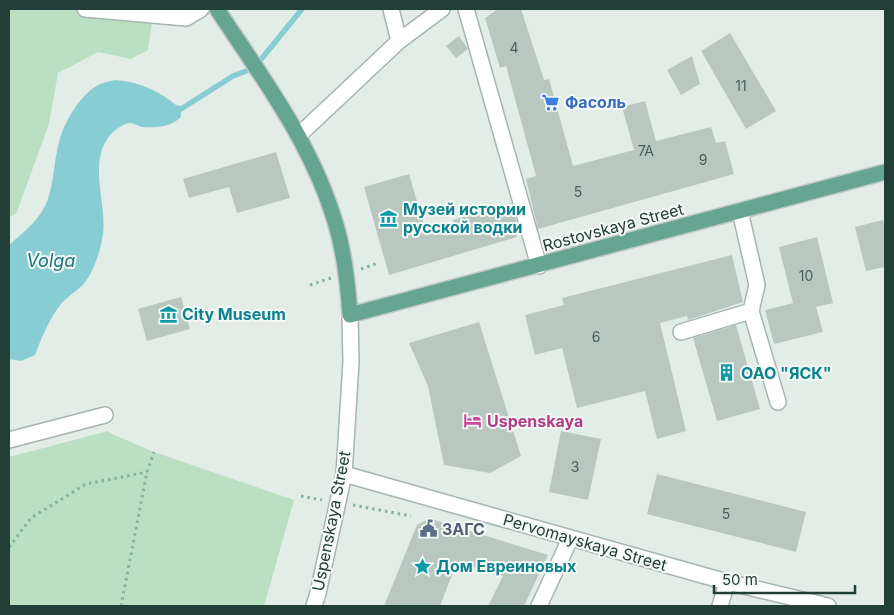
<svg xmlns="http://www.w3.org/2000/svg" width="894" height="615" font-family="Inter,sans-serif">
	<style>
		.green { fill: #bbdfc3 }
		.water { fill: #89cdd4 }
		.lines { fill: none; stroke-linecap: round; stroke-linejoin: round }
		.stream { stroke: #89cdd4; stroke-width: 5.5 }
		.building { fill: #b8c8c1 }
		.minor-casing { stroke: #a5b5af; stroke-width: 18 }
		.major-casing { stroke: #c1c9c7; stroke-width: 18 }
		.path { stroke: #82b2a0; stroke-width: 3; stroke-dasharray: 2.5 4; stroke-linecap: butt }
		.minor { stroke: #fff; stroke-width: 15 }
		.major { stroke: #65a591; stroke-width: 15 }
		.labels { text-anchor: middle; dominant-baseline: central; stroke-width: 4; stroke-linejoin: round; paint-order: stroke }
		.number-label { font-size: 14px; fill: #476159 }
		.shop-label { font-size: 16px; font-weight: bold; fill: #366cbe; stroke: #f4f9f6; text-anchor: start }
		.culture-label { font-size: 16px; font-weight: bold; fill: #0d838f; stroke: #f4f9f6; text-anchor: start }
		.street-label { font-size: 16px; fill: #213f36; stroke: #f4f9f6 }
		.hotel-label { font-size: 16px; font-weight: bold; fill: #b23c85; stroke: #f4f9f6; text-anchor: start }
		.service-label { font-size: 16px; font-weight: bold; fill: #4e5e75; stroke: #f4f9f6; text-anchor: start }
		.water-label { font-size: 18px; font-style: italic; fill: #19737e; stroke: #f4f9f6 }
	</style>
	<rect width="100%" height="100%" fill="#e3ede8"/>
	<g class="green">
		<polygon points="9,9 154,9 148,50 131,59 98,52 58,73 49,124 16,214 9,217"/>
		<polygon points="108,431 112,434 154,452 294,500 264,606 9,606 9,457"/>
	</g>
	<path class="water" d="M115,80C142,82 161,92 181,109V117C171,127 156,128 142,127C138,126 135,124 131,123C124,123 116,129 111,134C87,161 107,202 103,234C101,249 95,268 86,281C80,290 68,295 61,304C49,319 42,337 35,355L21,361L9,359V245C24,232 41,219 48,199C54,180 54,161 59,142C64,122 81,93 100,84C105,82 111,81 115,80Z"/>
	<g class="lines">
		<polyline class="stream" points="175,108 181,109 233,76 254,68 302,9"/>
	</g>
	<g class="building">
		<polygon points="498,9 521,9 544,80 549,79 573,166 634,150 622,107 645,101 656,141 711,127 716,143 725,141 734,174 538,229 526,179 536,176 506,66 500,68 485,18"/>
		<polygon points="730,33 776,111 746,129 701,51"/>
		<polygon points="459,36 468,49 456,58 446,46"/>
		<polygon points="692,56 700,84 681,95 667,70"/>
		<polygon points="276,152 290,198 237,213 229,187 189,198 183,179"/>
		<polygon points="409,174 427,235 454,227 453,220 511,203 520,234 516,235 517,237 389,275 364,187"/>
		<polygon points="883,220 885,228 885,267 866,271 855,227"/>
		<polygon points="817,237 833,303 816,307 823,332 774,344 765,310 793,303 779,247"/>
		<polygon points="732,255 743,302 688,320 687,316 660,323 686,431 657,439 645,391 577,408 562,348 535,355 525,315 564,305 562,298"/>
		<polygon points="181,297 190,329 147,341 138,309"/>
		<polygon points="479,322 521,456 490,473 444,465 428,386 409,343"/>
		<polygon points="736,325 760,409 717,421 693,338"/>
		<polygon points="561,431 601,439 588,500 549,492"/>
		<polygon points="657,474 806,512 796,552 647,514"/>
		<polygon points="431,519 548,555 524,606 488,606 503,576 457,562 440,606 384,606 417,525 424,521"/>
	</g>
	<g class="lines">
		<defs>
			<g id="minor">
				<polyline points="85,9 186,18 201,9"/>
				<polyline points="391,9 399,41"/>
				<polyline points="466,9 539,266"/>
				<polyline points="298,136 399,41 442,9"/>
				<polyline points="740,211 757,285 751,311 778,402"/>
				<polyline points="681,332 751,311"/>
				<polyline points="9,440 105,415"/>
				<polyline points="344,474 727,582 828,606"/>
				<polyline points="314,606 318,593 344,474 351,362 350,315"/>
				<polyline points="539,606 570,539"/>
				<polyline points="720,606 727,582"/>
			</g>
			<path id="major" d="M217,9C263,79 312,143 336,225C345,255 348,285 350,315L885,172"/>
		</defs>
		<use href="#minor" class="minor-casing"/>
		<use href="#major" class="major-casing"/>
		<g class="path">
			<polyline points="361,269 378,263"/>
			<polyline points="310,285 331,278"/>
			<polyline points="301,496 322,500"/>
			<polyline points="353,505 411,516"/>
			<polyline points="9,547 31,518 86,484 147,472"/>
			<polyline points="121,606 147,472 154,452"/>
		</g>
		<use href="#minor" class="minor"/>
		<use href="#major" class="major"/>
	</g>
	<defs>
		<symbol id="supermarket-bare" viewBox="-9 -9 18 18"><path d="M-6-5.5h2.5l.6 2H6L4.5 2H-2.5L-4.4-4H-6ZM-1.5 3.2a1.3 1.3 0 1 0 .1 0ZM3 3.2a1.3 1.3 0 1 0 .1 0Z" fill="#3f7fe0" stroke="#f4f9f6" stroke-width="2.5" paint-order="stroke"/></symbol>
		<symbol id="museum-bare" viewBox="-9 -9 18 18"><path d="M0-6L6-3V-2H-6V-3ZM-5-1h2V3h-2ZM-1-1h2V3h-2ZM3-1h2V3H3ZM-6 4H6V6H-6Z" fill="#0f9aa8" stroke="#f4f9f6" stroke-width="2.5" paint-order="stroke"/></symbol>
		<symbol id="building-bare" viewBox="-9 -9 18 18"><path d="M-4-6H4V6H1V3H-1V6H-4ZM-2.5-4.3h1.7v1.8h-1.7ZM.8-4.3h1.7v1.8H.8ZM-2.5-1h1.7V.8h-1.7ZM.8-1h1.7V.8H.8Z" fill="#0f9aa8" stroke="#f4f9f6" stroke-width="2.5" paint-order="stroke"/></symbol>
		<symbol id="hotel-bare" viewBox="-9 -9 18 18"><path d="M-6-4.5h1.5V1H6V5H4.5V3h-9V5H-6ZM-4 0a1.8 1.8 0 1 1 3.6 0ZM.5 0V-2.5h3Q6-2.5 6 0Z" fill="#d1479c" stroke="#f4f9f6" stroke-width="2.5" paint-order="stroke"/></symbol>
		<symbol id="civic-bare" viewBox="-9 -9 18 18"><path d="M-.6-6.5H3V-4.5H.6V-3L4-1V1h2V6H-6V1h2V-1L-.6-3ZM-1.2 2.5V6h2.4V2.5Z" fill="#5c6f8a" stroke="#f4f9f6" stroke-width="2.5" paint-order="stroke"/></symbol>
		<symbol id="sight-bare" viewBox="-9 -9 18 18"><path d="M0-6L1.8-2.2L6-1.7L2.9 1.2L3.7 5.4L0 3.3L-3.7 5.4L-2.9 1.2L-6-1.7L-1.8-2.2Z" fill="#0f9aa8" stroke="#f4f9f6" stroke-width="2.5" paint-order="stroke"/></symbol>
	</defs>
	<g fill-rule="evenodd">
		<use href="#supermarket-bare" x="538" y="90" width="25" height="25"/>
		<use href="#museum-bare" x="376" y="206" width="25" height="25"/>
		<use href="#museum-bare" x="156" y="302" width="25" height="25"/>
		<use href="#building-bare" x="714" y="360" width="25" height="25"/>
		<use href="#hotel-bare" x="460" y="408" width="25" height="25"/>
		<use href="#civic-bare" x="416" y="516" width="25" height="25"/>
		<use href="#sight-bare" x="410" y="554" width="25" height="25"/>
	</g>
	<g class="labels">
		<g class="number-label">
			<text x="514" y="47">4</text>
			<text x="741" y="85">11</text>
			<text x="646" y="150">7А</text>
			<text x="703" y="159">9</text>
			<text x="578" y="191">5</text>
			<text x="806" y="275">10</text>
			<text x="596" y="336">6</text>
			<text x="575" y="466">3</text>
			<text x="726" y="513">5</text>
		</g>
		<g class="shop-label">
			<text x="565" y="102">Фасоль</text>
		</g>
		<g class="culture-label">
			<text x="403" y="209">Музей истории<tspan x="403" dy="18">русской водки</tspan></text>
			<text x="182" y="314">City Museum</text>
			<text x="741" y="373">ОАО "ЯСК"</text>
			<text x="436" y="566">Дом Евреиновых</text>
		</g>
		<g class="street-label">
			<text transform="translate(613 227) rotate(-15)">Rostovskaya Street</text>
			<text transform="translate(331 521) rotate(-79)">Uspenskaya Street</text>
			<text transform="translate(585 542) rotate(16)">Pervomayskaya Street</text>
		</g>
		<g class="hotel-label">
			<text x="487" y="421">Uspenskaya</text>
		</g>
		<g class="service-label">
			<text x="442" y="529">ЗАГС</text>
		</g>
		<g class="water-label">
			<text x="51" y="260">Volga</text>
		</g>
	</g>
	<rect width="894" height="615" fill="none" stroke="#213f36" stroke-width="20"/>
	<path d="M714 585v8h141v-8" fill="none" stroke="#213f36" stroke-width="2.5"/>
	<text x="722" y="585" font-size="15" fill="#213f36" stroke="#f4f9f6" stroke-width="4" paint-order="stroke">50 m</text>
</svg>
